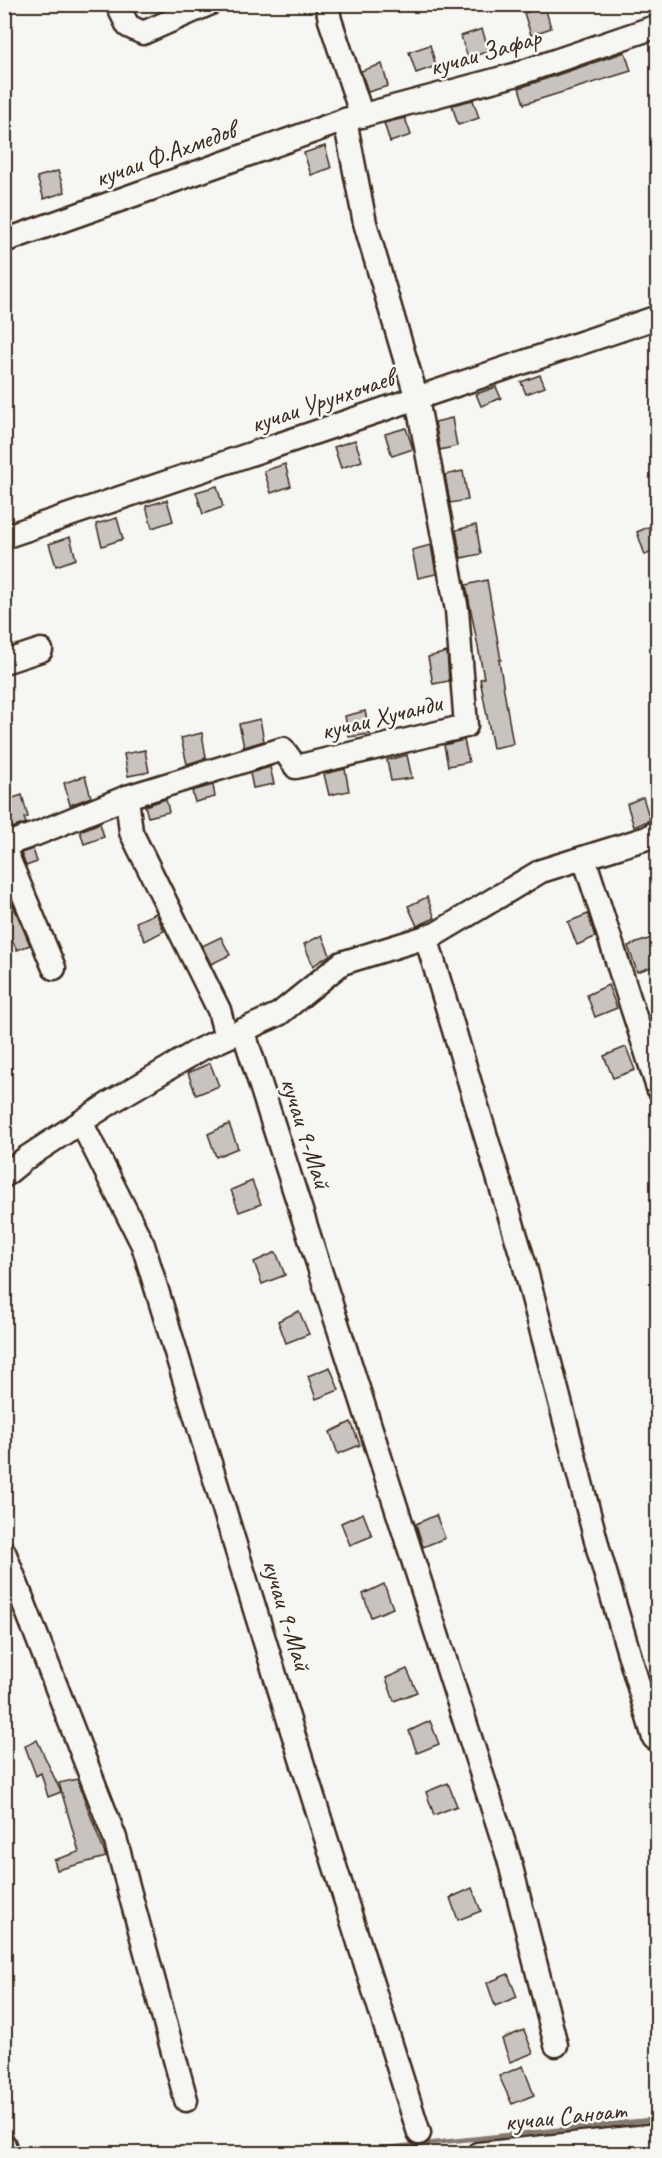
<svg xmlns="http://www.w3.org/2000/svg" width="662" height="2158" font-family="Caveat,sans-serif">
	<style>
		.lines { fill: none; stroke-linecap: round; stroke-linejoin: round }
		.stream { stroke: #857a71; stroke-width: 4.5 }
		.building { fill: #c8c3be; stroke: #3b2a1e; stroke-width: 1.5 }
		.minor-casing { stroke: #3b2a1e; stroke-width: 27 }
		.minor { stroke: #f6f6f2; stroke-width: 22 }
		.labels { text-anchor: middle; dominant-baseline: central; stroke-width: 5; stroke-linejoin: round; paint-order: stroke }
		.street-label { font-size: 26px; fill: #3b2a1e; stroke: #f6f6f2 }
	</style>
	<rect width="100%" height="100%" fill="#f6f6f2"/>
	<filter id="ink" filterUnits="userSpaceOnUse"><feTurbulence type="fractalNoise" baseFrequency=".0167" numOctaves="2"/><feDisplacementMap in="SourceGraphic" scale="12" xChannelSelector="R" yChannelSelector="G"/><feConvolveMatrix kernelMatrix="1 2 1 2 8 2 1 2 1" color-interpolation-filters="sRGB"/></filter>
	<g filter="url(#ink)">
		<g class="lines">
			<polyline class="stream" points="331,2154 658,2119"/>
		</g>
		<g class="building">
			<polygon points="545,7 551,28 531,35 524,13"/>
			<polygon points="482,29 489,51 468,58 461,36"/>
			<polygon points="430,45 436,66 416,73 409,52"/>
			<polygon points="625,52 631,71 524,104 519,88"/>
			<polygon points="382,64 388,86 368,92 361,71"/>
			<polygon points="473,100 479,118 458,125 452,105"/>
			<polygon points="405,118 411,135 390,142 384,123"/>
			<polygon points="325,146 331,168 311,175 304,153"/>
			<polygon points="58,171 65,192 44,199 37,177"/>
			<polygon points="540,375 545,387 526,394 521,382"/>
			<polygon points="496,387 501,398 481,406 476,394"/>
			<polygon points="452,418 457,446 440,450 435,422"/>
			<polygon points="406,428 413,449 392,456 385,434"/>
			<polygon points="355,440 362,461 341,468 334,447"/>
			<polygon points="285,464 291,486 271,493 264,471"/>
			<polygon points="463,471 468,500 450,503 445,475"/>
			<polygon points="217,486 223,507 203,514 196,492"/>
			<polygon points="167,500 173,521 152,528 146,506"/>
			<polygon points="117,518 123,539 102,546 96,524"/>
			<polygon points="476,525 481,554 461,558 456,530"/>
			<polygon points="653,525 657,538 657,550 645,555 637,532"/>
			<polygon points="70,537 76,559 56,566 49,544"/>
			<polygon points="431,545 436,574 418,578 412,550"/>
			<polygon points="487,580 501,660 499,660 513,744 493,748 480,679 484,678 466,585"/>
			<polygon points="447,652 449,681 433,684 428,657"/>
			<polygon points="365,711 370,734 349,737 345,716"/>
			<polygon points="260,719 264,741 244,747 239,724"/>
			<polygon points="202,733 206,758 187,764 181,738"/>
			<polygon points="464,740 469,762 448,766 444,745"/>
			<polygon points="145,750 149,772 128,776 124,754"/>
			<polygon points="407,755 412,778 391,781 387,760"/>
			<polygon points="270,767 274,784 253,788 250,773"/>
			<polygon points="345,769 349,791 329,795 324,774"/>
			<polygon points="85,776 91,797 70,805 64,783"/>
			<polygon points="213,785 215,797 195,802 192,791"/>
			<polygon points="22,795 28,817 24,818 26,823 9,829 4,813 4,801"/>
			<polygon points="643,797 650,820 634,827 627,804"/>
			<polygon points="166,799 169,812 148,817 145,806"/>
			<polygon points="100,823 104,837 84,844 80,831"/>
			<polygon points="33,849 37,862 26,866 21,853"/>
			<polygon points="4,884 30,945 17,950 4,924"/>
			<polygon points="427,897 435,918 417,926 408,906"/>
			<polygon points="156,913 164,931 145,941 136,922"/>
			<polygon points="588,914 595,937 577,945 568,922"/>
			<polygon points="322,935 330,955 313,966 304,944"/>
			<polygon points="657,936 657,965 637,972 628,946"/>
			<polygon points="221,937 230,955 211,964 202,946"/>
			<polygon points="608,985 617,1008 595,1017 587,995"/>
			<polygon points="626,1047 635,1070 613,1078 604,1056"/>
			<polygon points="210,1063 219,1086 196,1095 188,1073"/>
			<polygon points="229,1124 238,1148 216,1157 208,1134"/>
			<polygon points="252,1181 261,1204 239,1212 231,1190"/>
			<polygon points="276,1252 285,1275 262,1284 254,1262"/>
			<polygon points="299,1311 309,1334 286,1343 278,1321"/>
			<polygon points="330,1367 339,1390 316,1399 308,1376"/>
			<polygon points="351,1422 360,1445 338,1454 330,1432"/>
			<polygon points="363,1513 372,1536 350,1545 341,1523"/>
			<polygon points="436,1515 445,1538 423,1547 416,1524"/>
			<polygon points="384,1584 393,1608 371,1617 363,1594"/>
			<polygon points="407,1669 417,1692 394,1701 386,1678"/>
			<polygon points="430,1721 439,1744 417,1753 409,1731"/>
			<polygon points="37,1740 61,1792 48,1797 41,1773 36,1776 25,1746"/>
			<polygon points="77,1779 106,1857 57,1870 54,1860 79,1852 59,1783"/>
			<polygon points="448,1783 457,1806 434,1815 426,1792"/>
			<polygon points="472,1888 481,1911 458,1920 450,1898"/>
			<polygon points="508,1974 517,1997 495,2006 487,1983"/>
			<polygon points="524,2030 533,2053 510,2062 502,2039"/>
			<polygon points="523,2066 534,2095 512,2104 499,2076"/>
		</g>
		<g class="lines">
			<defs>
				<g id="minor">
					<polyline points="117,4 128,26 143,33 209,4"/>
					<polyline points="327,4 330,20 362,116"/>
					<polyline points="4,241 345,120 514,75 658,26"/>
					<polyline points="4,537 658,317"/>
					<polyline points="4,662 41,650"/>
					<polyline points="127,797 131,832 219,1010 226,1037"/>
					<polyline points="4,845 36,834 127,797 283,749 296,767 466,726 457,610 417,399 365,223 345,120"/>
					<polyline points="4,848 54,968"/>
					<polyline points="584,858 658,1088"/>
					<polyline points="426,937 524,1263 599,1552 654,1738"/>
					<polyline points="243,1030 509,1859 556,2045"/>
					<polyline points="81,1122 143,1245 291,1727 419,2133"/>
					<polyline points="4,1176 26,1158 113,1101 201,1049 279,1014 342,963 436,934 541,871 647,838 658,831"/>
					<polyline points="4,1552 115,1838 186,2100"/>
					<polyline points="4,2145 6,2154"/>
					<polyline points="478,2154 658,2135"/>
				</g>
			</defs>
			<use href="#minor" class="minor-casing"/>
			<use href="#minor" class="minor"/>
		</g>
	</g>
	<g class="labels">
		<g class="street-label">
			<text transform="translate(485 52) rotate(-16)">кучаи Зафар</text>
			<text transform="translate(165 154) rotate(-20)">кучаи Ф.Ахмедов</text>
			<text transform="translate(322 401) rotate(-19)">кучаи Урунхочаев</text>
			<text transform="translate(381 717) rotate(-14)">кучаи Хучанди</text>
			<text transform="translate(306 1133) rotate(72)">кучаи 9-Май</text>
			<text transform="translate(287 1615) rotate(73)">кучаи 9-Май</text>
			<text transform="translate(565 2116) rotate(-6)">кучаи Саноат</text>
		</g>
	</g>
	<rect width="662" height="2158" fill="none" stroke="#f6f6f2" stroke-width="24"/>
	<rect x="12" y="12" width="638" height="2134" fill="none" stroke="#3b2a1e" stroke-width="2" filter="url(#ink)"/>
</svg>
